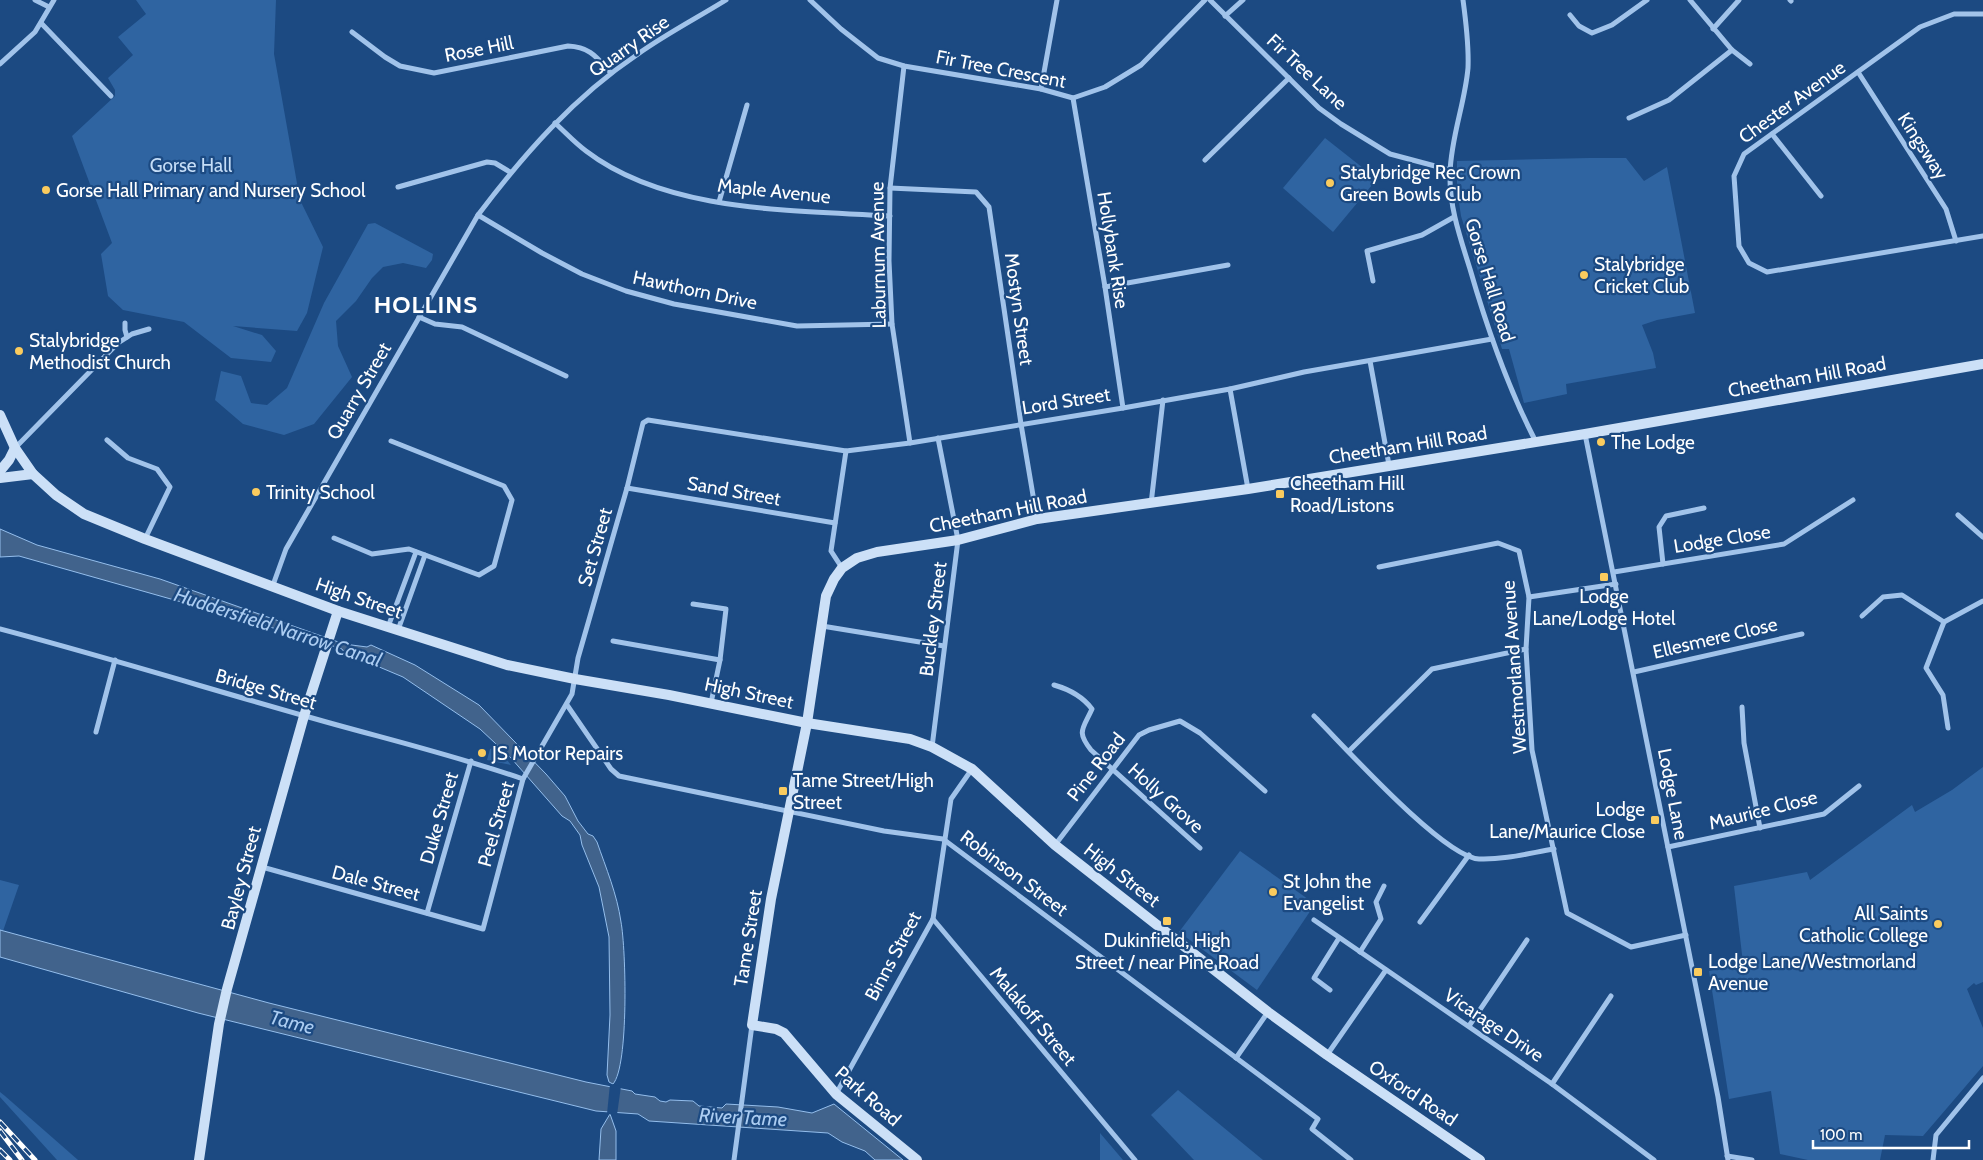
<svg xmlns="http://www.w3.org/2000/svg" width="1983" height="1160" font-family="Cabin,sans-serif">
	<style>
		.green { fill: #2f64a1 }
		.water { fill: #41638c; stroke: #94beec }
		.pier { fill: #1c4a82 }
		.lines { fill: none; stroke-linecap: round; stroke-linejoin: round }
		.street { stroke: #a1c3ea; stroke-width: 5 }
		.secondary { stroke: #cce0f7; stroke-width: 10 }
		.rail-casing { stroke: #fff; stroke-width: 5 }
		.rail { stroke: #1c4a82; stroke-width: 3; stroke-dasharray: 9; stroke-linecap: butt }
		.poi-dot { fill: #facb5e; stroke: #1c4a82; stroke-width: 2 }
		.labels { text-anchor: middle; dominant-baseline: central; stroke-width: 4.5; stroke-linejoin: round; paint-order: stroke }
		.street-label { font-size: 19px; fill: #fff; stroke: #1c4a82 }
		.park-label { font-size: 19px; fill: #c5ddf7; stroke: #1c4a82 }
		.poi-label { font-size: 19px; fill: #fff; stroke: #1c4a82; text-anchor: start }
		.water-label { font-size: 20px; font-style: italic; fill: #accdf2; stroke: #1c4a82 }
		.district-label { font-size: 24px; font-weight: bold; letter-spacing: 1px; fill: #fff; stroke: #1c4a82 }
	</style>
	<rect width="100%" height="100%" fill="#1c4a82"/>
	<g class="green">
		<polygon points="136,0 276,0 274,54 300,200 323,247 307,313 297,331 233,326 262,335 276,351 271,362 231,358 184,322 123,310 108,296 101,254 112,243 72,136 115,96 115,90 108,78 133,55 118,37 146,14"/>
		<polygon points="1325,138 1377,179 1333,232 1283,188"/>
		<polygon points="1589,158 1626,158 1644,181 1667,167 1695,313 1657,320 1642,325 1653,353 1656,368 1566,384 1567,394 1524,403 1509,349 1502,349 1461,216 1457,189 1457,161"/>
		<polygon points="375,223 433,254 432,260 426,268 403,263 383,267 372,278 356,301 336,321 338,346 352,377 314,424 284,435 243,424 215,400 221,371 241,376 251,403 267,405 287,388 324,303 368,224"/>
		<polygon points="496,746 511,765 487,760 490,749"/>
		<polygon points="1983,767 1983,982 1976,985 1974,983 1967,989 1983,1028 1983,1066 1923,1136 1885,1135 1880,1160 1808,1160 1780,1154 1771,1091 1729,1099 1709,971 1743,963 1734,886 1807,872 1810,880 1912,805 1915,812 1952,790"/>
		<polygon points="1240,851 1315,904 1257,990 1179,932"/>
		<polygon points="0,880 19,885 3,931 0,930"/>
		<polygon points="1178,1090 1263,1160 1194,1160 1151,1115"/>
		<polygon points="0,1092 5,1096 78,1160 57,1160 0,1097"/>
		<polygon points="1100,1133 1123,1160 1100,1160"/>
	</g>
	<g class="water">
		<path d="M0,529L37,545L160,579L344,644L367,647L371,645L415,665L479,705L546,774L565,796L578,821L588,834L593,836L597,842C606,868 617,894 621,922C626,949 629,1066 613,1084L609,1082L607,1075L610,1015L609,937L599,887L582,845L580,835L570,821L562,816L511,758L480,729L403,677L365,661L344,652L342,649L312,639L19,556L0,557Z"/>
		<polygon points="0,930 269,1003 586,1082 632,1091 635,1094 655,1097 660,1101 666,1102 670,1100 693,1101 699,1106 722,1108 726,1104 778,1107 812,1113 834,1104 903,1160 875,1160 865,1151 842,1142 828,1133 649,1121 638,1114 596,1111 198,1013 0,957"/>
		<polygon points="610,1114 616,1131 616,1160 599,1160 601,1129"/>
	</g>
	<polygon class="pier" points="610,1084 621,1086 617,1115 607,1114"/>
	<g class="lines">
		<g class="street">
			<polyline points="35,0 49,7"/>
			<polyline points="810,0 841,29 878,58 904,66 1041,89 1073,98 1105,87 1141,65 1205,0"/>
			<polyline points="1210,0 1319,108 1341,124 1390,154 1450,170"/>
			<path d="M1463,0C1466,22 1469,45 1468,68C1465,103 1451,137 1450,173C1449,206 1460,237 1470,269C1487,328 1507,386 1536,442"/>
			<polyline points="1690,0 1732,50 1750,64"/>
			<polyline points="1790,0 1791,1"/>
			<polyline points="1983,14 1954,14 1920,27 1744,154 1734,176 1739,246 1749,263 1767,272 1983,236"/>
			<polyline points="1570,15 1579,26 1592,33 1612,25 1647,0"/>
			<polyline points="1225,16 1243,0"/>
			<polyline points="41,23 111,96"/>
			<polyline points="1713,29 1739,0"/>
			<path d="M352,32L385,57L400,66L434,73L568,46C591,47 597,58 611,73"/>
			<polyline points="0,64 35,32 54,0"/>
			<polyline points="904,66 890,188 889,261 892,324 910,443"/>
			<polyline points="1858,72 1946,209 1956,241"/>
			<polyline points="1041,89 1057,0"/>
			<polyline points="1073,98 1105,287 1123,408"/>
			<polyline points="1629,118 1669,100 1732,50"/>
			<path d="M555,123C566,133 575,143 586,151C667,213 793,210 890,216"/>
			<polyline points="1772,134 1821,196"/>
			<polyline points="1205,160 1289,78"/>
			<polyline points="398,187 487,162 495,163 510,172"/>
			<polyline points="890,188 976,192 989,207 1021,424 1037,519"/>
			<polyline points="719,202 747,105"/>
			<polyline points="478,215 542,253 582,274 626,291 674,304 797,326 892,324"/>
			<polyline points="1373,281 1367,251 1422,235 1454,217"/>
			<polyline points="1105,287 1228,265"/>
			<polyline points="419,317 435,324 462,327 566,376"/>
			<polyline points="125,323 125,330 127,337"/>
			<polyline points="1370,361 1389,465"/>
			<polyline points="1230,389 1248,489"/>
			<polyline points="1585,434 1718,1097 1728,1160"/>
			<polyline points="107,440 128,458 157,469 170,487 145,539"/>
			<polyline points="15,448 118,343 132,334 149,329"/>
			<polyline points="627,488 835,523"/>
			<polyline points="1151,504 1163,400"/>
			<polyline points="1958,515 1983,537"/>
			<polyline points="334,538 372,554 409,549 479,575 494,566 512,500 504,486 391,441"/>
			<polyline points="1663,564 1659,527 1666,516 1704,508"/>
			<polyline points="1379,567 1498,543 1519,551 1529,597 1526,649 1532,750 1567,913 1631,947 1686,935"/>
			<polyline points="842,568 831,551 846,451"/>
			<polyline points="1614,572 1784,544 1853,500"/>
			<path d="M273,585L286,549L478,215C524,154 574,97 638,54C666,34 697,18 726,0"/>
			<polyline points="1529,597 1616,584"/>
			<polyline points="1862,616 1883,597 1902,595 1944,622"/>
			<polyline points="1944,622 1926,668 1943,695 1948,728"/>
			<polyline points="1944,622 1983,601"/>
			<polyline points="822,626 944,646"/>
			<polyline points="388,627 416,552"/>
			<path d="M0,629C102,656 203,687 305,716C378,737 451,754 523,779"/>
			<polyline points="398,630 425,555"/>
			<polyline points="613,641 720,660 726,609 693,604"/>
			<polyline points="1634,672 1802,634"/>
			<path d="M1054,685C1068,689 1083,697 1092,709C1083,729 1076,731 1091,750L1200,848"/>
			<polyline points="711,703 720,660"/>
			<polyline points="567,705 611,769 619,776 884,831 943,839 1318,1119 1312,1129 1351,1160"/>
			<polyline points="1742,707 1744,743 1760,828"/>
			<path d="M1314,716C1343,745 1443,857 1479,859C1504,860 1530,853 1554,849"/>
			<polyline points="96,732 115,660"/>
			<polyline points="932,747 958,540 938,438"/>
			<polyline points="1349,751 1432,669 1526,649"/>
			<polyline points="1055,845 1139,735 1149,730 1180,721 1200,733 1265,791"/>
			<polyline points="1668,847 1824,814 1859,786"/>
			<polyline points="262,867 483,929 523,779 572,694 578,658 627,488 643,423 648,420 846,451 910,443 1123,408 1230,389 1304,372 1492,339"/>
			<polyline points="427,913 471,761"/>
			<polyline points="933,919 1135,1160"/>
			<polyline points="1314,920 1552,1084 1654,1160"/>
			<polyline points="1420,922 1469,855"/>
			<polyline points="1360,952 1381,919 1376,902 1384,886"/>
			<polyline points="1330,990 1314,978 1339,938"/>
			<polyline points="1469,1026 1527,940"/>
			<polyline points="1327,1055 1386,970"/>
			<polyline points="1236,1058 1268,1012"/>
			<polyline points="1552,1084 1611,996"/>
			<polyline points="836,1094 933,919 951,799 972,769"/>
			<polyline points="1727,1156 1752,1160"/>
			<polyline points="734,1160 752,1025"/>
			<polyline points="1933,1160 1936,1135 1983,1078"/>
		</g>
		<g class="secondary">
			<polyline points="0,415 15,448 33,474 56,495 84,514 145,539 338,611 507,665 575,679 669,695 807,723 910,739 932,747 972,769 1055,845 1268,1012 1327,1055 1480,1160"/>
			<polyline points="0,471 9,460 15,448"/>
			<polyline points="0,478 33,474"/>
			<polyline points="199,1160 219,1024 227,989 304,716 338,611"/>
			<polyline points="917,1160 836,1094 784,1033 776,1029 752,1025 771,899 807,723 826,596 834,579 842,568 857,558 877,552 958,540 1037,519 1248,489 1585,434 1983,364"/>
		</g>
		<defs>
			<g id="rail">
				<polyline points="0,1122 35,1160"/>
				<polyline points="0,1131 22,1160"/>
				<polyline points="0,1150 10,1160"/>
			</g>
		</defs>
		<use href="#rail" class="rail-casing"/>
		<use href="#rail" class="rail"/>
	</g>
	<g class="poi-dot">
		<circle cx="1330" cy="183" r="5"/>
		<circle cx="46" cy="190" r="5"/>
		<circle cx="1584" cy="275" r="5"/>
		<circle cx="19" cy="351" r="5"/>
		<circle cx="1601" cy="442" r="5"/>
		<circle cx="256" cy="492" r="5"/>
		<rect x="1275" y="489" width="10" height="10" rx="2.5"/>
		<rect x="1599" y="572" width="10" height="10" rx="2.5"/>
		<circle cx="482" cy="753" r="5"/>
		<rect x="778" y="786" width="10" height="10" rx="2.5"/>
		<rect x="1650" y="815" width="10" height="10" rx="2.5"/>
		<circle cx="1273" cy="892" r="5"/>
		<rect x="1162" y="916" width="10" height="10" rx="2.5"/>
		<circle cx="1938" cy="924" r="5"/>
		<rect x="1693" y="967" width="10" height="10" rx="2.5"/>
	</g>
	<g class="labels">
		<g class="street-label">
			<text transform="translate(629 46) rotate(-35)">Quarry Rise</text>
			<text transform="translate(479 49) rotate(-11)">Rose Hill</text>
			<text transform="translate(1001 69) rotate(11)">Fir Tree Crescent</text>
			<text transform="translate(1307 72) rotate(43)">Fir Tree Lane</text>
			<text transform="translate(1792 102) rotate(-36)">Chester Avenue</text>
			<text transform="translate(1923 146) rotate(57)">Kingsway</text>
			<text transform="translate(774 191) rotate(6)">Maple Avenue</text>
			<text transform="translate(1113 250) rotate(81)">Hollybank Rise</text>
			<text transform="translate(878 255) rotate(-91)">Laburnum Avenue</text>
			<text transform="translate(1490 280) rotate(73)">Gorse Hall Road</text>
			<text transform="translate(695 290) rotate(12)">Hawthorn Drive</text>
			<text transform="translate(1019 309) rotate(82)">Mostyn Street</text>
			<text transform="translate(1807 377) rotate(-10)">Cheetham Hill Road</text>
			<text transform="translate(359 391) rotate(-60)">Quarry Street</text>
			<text transform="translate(1066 401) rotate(-9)">Lord Street</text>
			<text transform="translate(1408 445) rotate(-9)">Cheetham Hill Road</text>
			<text transform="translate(734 491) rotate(10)">Sand Street</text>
			<text transform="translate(1008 511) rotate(-11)">Cheetham Hill Road</text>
			<text transform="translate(1722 539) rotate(-9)">Lodge Close</text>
			<text transform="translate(595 547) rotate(-74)">Set Street</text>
			<text transform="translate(359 598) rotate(19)">High Street</text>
			<text transform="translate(933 619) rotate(-83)">Buckley Street</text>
			<text transform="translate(1715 638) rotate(-13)">Ellesmere Close</text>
			<text transform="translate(1514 667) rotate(-94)">Westmorland Avenue</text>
			<text transform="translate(266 689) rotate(16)">Bridge Street</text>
			<text transform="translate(749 693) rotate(12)">High Street</text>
			<text transform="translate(1096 767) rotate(-52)">Pine Road</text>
			<text transform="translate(1673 794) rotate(79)">Lodge Lane</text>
			<text transform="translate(1166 798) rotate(42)">Holly Grove</text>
			<text transform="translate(1763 810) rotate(-14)">Maurice Close</text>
			<text transform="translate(439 818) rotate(-74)">Duke Street</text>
			<text transform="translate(496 824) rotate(-74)">Peel Street</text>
			<text transform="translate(1014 873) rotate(37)">Robinson Street</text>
			<text transform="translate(1122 875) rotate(38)">High Street</text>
			<text transform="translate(241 878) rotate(-75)">Bayley Street</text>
			<text transform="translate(376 883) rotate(15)">Dale Street</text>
			<text transform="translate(748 938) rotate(-81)">Tame Street</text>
			<text transform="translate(893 956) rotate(-62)">Binns Street</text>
			<text transform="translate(1033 1016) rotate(50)">Malakoff Street</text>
			<text transform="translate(1494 1025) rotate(34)">Vicarage Drive</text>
			<text transform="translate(1413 1093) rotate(34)">Oxford Road</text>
			<text transform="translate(868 1096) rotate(41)">Park Road</text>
		</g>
		<g class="park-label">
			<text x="191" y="165">Gorse Hall</text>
		</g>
		<g class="poi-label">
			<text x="1340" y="172">Stalybridge Rec Crown<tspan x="1340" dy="22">Green Bowls Club</tspan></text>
			<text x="56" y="190">Gorse Hall Primary and Nursery School</text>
			<text x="1594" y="264">Stalybridge<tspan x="1594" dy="22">Cricket Club</tspan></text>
			<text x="29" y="340">Stalybridge<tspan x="29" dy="22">Methodist Church</tspan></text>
			<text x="1611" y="442">The Lodge</text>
			<text x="1290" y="483">Cheetham Hill<tspan x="1290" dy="22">Road/Listons</tspan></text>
			<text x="266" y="492">Trinity School</text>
			<text x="1604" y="596" text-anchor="middle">Lodge<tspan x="1604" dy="22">Lane/Lodge Hotel</tspan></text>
			<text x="492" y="753">JS Motor Repairs</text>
			<text x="793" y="780">Tame Street/High<tspan x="793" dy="22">Street</tspan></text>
			<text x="1645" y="809" text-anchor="end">Lodge<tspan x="1645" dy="22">Lane/Maurice Close</tspan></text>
			<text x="1283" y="881">St John the<tspan x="1283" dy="22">Evangelist</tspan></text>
			<text x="1928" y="913" text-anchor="end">All Saints<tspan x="1928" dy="22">Catholic College</tspan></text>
			<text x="1167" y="940" text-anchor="middle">Dukinfield, High<tspan x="1167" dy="22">Street / near Pine Road</tspan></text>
			<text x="1708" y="961">Lodge Lane/Westmorland<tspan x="1708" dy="22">Avenue</tspan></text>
		</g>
		<g class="water-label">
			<text transform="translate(278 627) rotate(18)">Huddersfield Narrow Canal</text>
			<text transform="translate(292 1022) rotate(14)">Tame</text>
			<text transform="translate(743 1117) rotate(3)">River Tame</text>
		</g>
		<g class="district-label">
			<text x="426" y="304">HOLLINS</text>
		</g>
	</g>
	<path d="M1813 1140v8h156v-8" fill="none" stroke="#ffffff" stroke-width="2.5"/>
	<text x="1820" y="1140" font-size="15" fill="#ffffff" stroke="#1c4a82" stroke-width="4" paint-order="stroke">100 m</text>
</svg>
